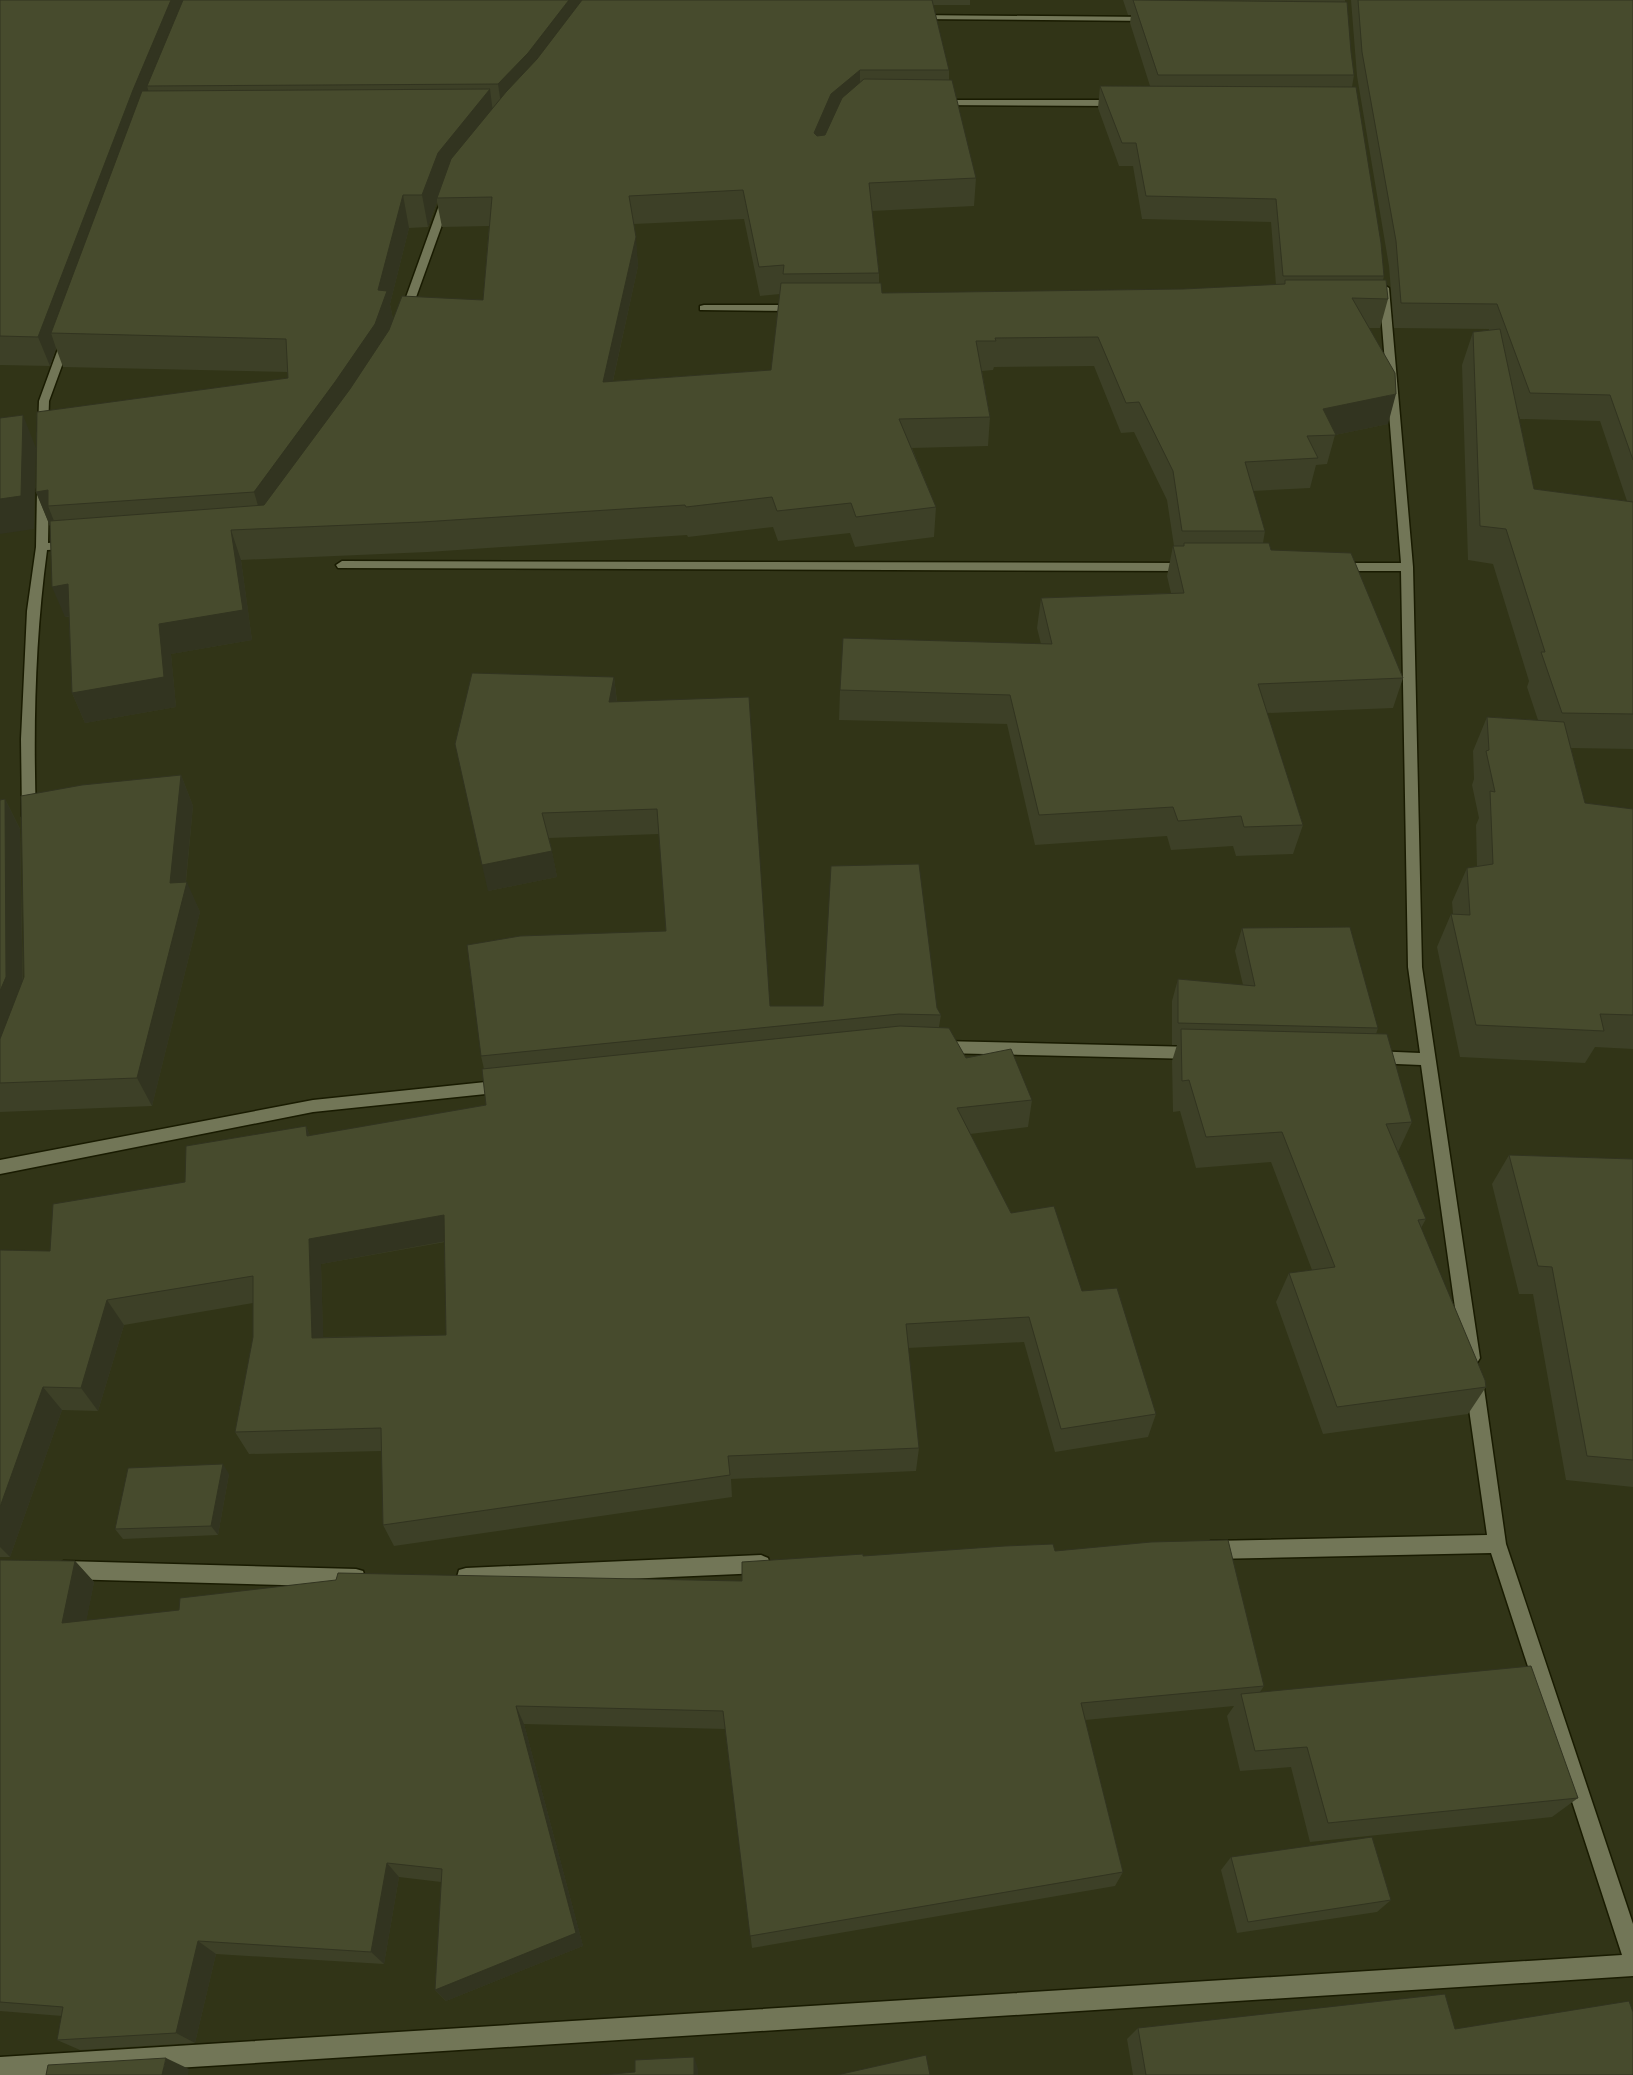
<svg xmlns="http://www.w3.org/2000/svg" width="1633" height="2075" font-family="'Varela Round',sans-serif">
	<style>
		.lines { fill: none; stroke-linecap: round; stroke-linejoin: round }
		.street-casing { stroke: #191b01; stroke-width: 3 }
		.street { fill: #727657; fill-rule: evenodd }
		.wall { fill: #3d4027; fill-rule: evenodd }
		.shaded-wall { fill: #323420 }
		.building { fill: #474b2d; stroke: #323420; fill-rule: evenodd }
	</style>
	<rect width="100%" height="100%" fill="#313417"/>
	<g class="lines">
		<defs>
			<g id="street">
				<polygon points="913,15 1151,17 1155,19 1151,21 916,19 912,17"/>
				<polygon points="937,100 1119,100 1123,103 1119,106 934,105 933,103"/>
				<polygon points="447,194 452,197 410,314 409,316 401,316 400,314 442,197"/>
				<polygon points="1384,285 1389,288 1413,567 1422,967 1480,1358 1477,1363 1471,1366 1465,1363 1462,1358 1421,1065 1373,1063 1368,1061 1365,1057 1368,1053 1373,1051 1420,1053 1408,967 1401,571 1336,571 1330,567 1336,563 1401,563 1379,288"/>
				<polygon points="704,305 799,305 804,308 799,311 700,310 700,306"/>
				<polygon points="67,335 72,338 49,401 48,431 43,434 39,433 38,431 39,401 62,338"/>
				<path d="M43,486L49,489L48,543L71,541L77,545L71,549L47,550C35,639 33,727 36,816L34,819H24L22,816L21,739L27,611L36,547L37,489Z"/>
				<polygon points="342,561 1188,563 1194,567 1188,571 338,568 336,565"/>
				<polygon points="941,1041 1195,1047 1200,1049 1203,1053 1200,1057 1195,1059 941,1053 936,1051 933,1047 936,1043"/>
				<polygon points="505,1080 510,1082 513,1086 510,1090 505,1092 313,1112 0,1174 0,1160 313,1100"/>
				<polygon points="1474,1373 1480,1375 1483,1381 1506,1544 1633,1924 1633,1976 64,2075 0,2075 0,2057 1622,1955 1491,1553 1211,1559 1204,1556 1202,1550 1204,1544 1211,1541 1487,1535 1465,1381 1468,1375"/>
				<polygon points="761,1555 768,1558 770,1564 768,1570 761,1573 466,1586 459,1584 457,1577 459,1570 466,1568"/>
				<polygon points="64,1561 356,1569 363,1571 365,1578 363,1585 356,1587 64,1579 57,1576 55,1570 57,1564"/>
			</g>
		</defs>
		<use href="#street" class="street-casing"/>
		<use href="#street" class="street"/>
	</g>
	<g class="wall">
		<path d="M0,0H970V5H933L949,70V80L976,178L974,206L872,211L879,273V283L882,293L1183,289L1276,285L1271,222L1142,219L1133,166H1119L1098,108L1100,86H1150L1130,23L1131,15H1128L1123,0H1345L1351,52L1354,75L1352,87L1384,276L1383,280L1388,299L1380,328H1369L1388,424L1335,435L1327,464L1316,465L1310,488L1253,491L1265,531L1263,543L1403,678L1393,708L1267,713L1303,825L1293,854L1236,856L1233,846L1171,850L1167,836L1035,845L1007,724L839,720L840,690L1041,644L1037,628L1041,598L1171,593L1167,576L1173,546H1174L1167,500L1134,432L1121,433L1094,366L994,367L993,370L982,371L990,417L988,446L912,448L936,507L934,537L855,547L850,533L778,541L773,527L688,537L687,535L428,552L241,560L252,640L171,654L176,707L85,723L72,693L69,617H65L50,526L36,492L288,378V372L63,367L56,348L50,366L0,365ZM437,202L442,227L489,226L483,300L393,319L390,304L409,228L428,227ZM744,219L760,296L780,294L771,370L613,381L638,266L634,224Z"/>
		<path d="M1351,0H1633V749L1571,748L1585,803L1633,809V1049L1595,1047L1585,1063L1460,1057L1437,947L1451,914H1453L1452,902L1467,868L1477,867L1476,825L1479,818L1472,785L1474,779L1473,751L1487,717L1538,720L1527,687L1529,681L1493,564L1468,560L1462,365L1473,332L1489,330V329L1394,328L1389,266L1357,76ZM1517,409L1520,419L1600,421L1627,501L1534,489Z"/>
		<path d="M614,677L617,701L770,1006L937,1008L941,1015L939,1027L966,1058L1032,1100L1028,1127L970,1134L1011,1213L1082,1291L1156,1414L1148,1437L1055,1452L1024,1342L908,1348L919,1448L916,1471L731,1479L732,1497L394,1546L383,1525L382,1451L249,1454L235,1432L253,1337V1303L124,1325L98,1411L62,1410L10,1557H0V1250L50,1251L185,1182L306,1126L310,1136L486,1105L484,1069L481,1056L666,931L659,834L549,838L557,877L488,891ZM445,1242L446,1335L323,1337L321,1264Z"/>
		<polygon points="181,775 193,806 186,882 200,912 152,1106 0,1112 0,800 5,799 20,829 23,981"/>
		<polygon points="1242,928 1378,1028 1376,1034 1412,1122 1398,1152 1426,1219 1421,1228 1486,1387 1468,1414 1323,1434 1276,1302 1289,1273 1312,1270 1271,1162 1196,1168 1180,1111 1173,1112 1172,1061 1177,1045 1172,1045 1172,1001 1178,979 1243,985 1235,951"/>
		<polygon points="1509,1155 1633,1159 1633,1487 1566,1480 1533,1294 1519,1294 1492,1184"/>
		<polygon points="229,1474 218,1535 123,1539 115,1529"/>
		<polygon points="1055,1551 1264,1686 1260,1692 1578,1798 1552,1817 1310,1842 1291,1767 1240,1771 1227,1716 1234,1706 1085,1720 1123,1872 1115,1886 752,1948 725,1729 524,1724 583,1946 446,2001 435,1990 441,1882 399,1877 384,1964 216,1954 195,2043 80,2050 57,2040 62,2016 0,2011 0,1560 75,1561 94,1582 86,1621 742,1581 863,1556"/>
		<polygon points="1231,1857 1391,1900 1377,1912 1237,1933 1221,1870"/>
		<polygon points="1138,2028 1455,2029 1633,2075 1133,2075 1127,2039"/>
	</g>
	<g class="shaded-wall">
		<polygon points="171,0 189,0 147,86 150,96 51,333 56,348 50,366 38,337 133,90"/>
		<polygon points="569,0 592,0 502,111 498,84"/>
		<polygon points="860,70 860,98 814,161 814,133 831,94"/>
		<polygon points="490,89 494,121 437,198 437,202 428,227 422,195 438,153"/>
		<polygon points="403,195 409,228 390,304 394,324 264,526 254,492 378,290"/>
		<polygon points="636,237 638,266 606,412 603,382"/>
		<polygon points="1396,394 1388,424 1335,435 1323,409"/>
		<polygon points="23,415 36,448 34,529 0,534 0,499"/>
		<polygon points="48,490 48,506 56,526 50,526 36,492"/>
		<polygon points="231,530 241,560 252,640 171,654 176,707 85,723 72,693 159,624"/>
		<polygon points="68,584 81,615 65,617 52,587"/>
		<polygon points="614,677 617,703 609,702"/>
		<polygon points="181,775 193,806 185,889 187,882 200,912 152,1106 137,1078 170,883"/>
		<polygon points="5,799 20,829 23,1007 0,1064 0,991"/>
		<polygon points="552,851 557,877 488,891 482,865"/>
		<polygon points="306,1126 317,1153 307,1136"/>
		<polygon points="444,1215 452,1240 321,1264 324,1362 312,1338 309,1239"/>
		<polygon points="107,1300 124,1325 98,1411 81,1388"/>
		<polygon points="43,1387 62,1410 10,1557 0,1547 0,1507"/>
		<polygon points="223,1464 229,1474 218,1535 211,1526"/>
		<polygon points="75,1561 94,1582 82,1643 62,1623"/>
		<polygon points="516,1706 524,1724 583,1946 446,2001 435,1990"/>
		<polygon points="387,1863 399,1877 384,1964 371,1952"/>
		<polygon points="198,1941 216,1954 195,2043 176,2033"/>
		<polygon points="694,2057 698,2069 698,2075 694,2075"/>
		<polygon points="166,2058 189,2069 188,2075 162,2075"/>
	</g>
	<g class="building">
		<polygon points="0,0 171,0 133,90 38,337 0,336"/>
		<polygon points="183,0 569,0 528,53 498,84 147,86"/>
		<polygon points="582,0 932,0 949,70 860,70 831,94 814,133 817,136 825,135 842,98 864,79 952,80 976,178 869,183 879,273 783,274 784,265 759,267 743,190 629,196 636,237 603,382 771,370 781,283 881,283 882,293 1183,289 1285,284 1285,280 1386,280 1388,299 1352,298 1395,373 1396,394 1323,409 1336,435 1307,436 1318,458 1245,462 1265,531 1182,531 1173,471 1139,402 1126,403 1098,337 995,338 996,341 976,341 990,417 899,419 936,507 856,517 851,503 777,511 772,497 686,507 685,505 422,522 231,530 243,610 159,624 164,677 72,693 68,584 52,587 50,521 264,505 350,389 389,330 402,296 483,300 492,197 437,198 451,159 506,92 537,59"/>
		<polygon points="1133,0 1347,2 1351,52 1354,75 1158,75"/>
		<polygon points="1358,0 1633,0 1633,460 1610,395 1530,393 1497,304 1401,303 1396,241 1362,52"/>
		<polygon points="1100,86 1356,87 1381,243 1384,276 1283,276 1276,199 1146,196 1136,143 1122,143"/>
		<polygon points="490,89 438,153 422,195 403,195 378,290 387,291 375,324 335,382 254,492 48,506 48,490 36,492 37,412 288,378 286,339 51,333 142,91"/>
		<polygon points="1500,329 1534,489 1633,502 1633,714 1562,713 1541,652 1545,652 1506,529 1480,526 1473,332"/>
		<polygon points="23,415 21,496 0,499 0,418"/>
		<polygon points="1184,543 1269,543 1271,550 1351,553 1403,678 1258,684 1303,825 1244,827 1241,816 1178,821 1173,807 1039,815 1010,695 840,690 843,638 1052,644 1041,598 1184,593 1173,546 1184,546"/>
		<polygon points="472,673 614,677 609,702 749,697 770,1006 823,1006 831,866 919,864 937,1008 941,1015 899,1014 481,1056 467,945 520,936 666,931 657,809 542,813 552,851 482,865 455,744"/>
		<polygon points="1487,717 1564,722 1585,803 1633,809 1633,1015 1600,1014 1604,1031 1476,1025 1451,914 1470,915 1467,868 1493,864 1490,791 1495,792 1486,751 1489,750"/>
		<polygon points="181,775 170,883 187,882 137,1078 0,1083 0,1039 24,977 21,796 82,785"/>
		<polygon points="5,799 6,977 0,991 0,800"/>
		<polygon points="1350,927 1378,1028 1178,1023 1178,979 1255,986 1242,928"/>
		<path d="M900,1026L949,1028L966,1058L1011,1049L1032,1100L957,1108L1011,1213L1054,1206L1082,1291L1117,1288L1156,1414L1061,1429L1029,1317L906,1324L919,1448L728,1456L730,1475L383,1525L381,1428L235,1432L253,1337V1276L107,1300L81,1388L43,1387L0,1507V1250L50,1251L53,1204L185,1182L186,1146L306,1126L307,1136L486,1105L482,1069ZM444,1215L446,1335L312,1338L309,1239Z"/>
		<polygon points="1181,1029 1387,1034 1412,1122 1386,1124 1426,1219 1418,1220 1485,1380 1486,1387 1337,1407 1289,1273 1335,1267 1282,1132 1206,1137 1189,1080 1182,1081"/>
		<polygon points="1509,1155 1633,1159 1633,1460 1587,1456 1552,1267 1538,1266"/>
		<polygon points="223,1464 211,1526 115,1529 128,1468"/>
		<polygon points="1228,1540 1264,1686 1081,1703 1123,1872 750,1936 723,1711 516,1706 576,1933 435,1990 442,1869 387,1863 371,1952 198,1941 176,2033 57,2040 63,2007 0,2002 0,1560 75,1561 62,1623 179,1610 180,1598 336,1580 338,1573 742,1581 742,1562 863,1554 863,1556 1005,1546 1053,1544 1055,1551 1151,1542"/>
		<polygon points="1531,1666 1578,1798 1328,1823 1307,1747 1255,1751 1241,1694"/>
		<polygon points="1372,1837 1391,1900 1248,1922 1231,1857"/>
		<polygon points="1445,1994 1455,2029 1629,2001 1633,2012 1633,2075 1146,2075 1138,2028"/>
		<polygon points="926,2055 930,2075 837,2075"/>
		<polygon points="694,2057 694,2075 601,2075 635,2072 635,2060"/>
		<polygon points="166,2058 162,2075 46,2075 48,2065"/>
	</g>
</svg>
